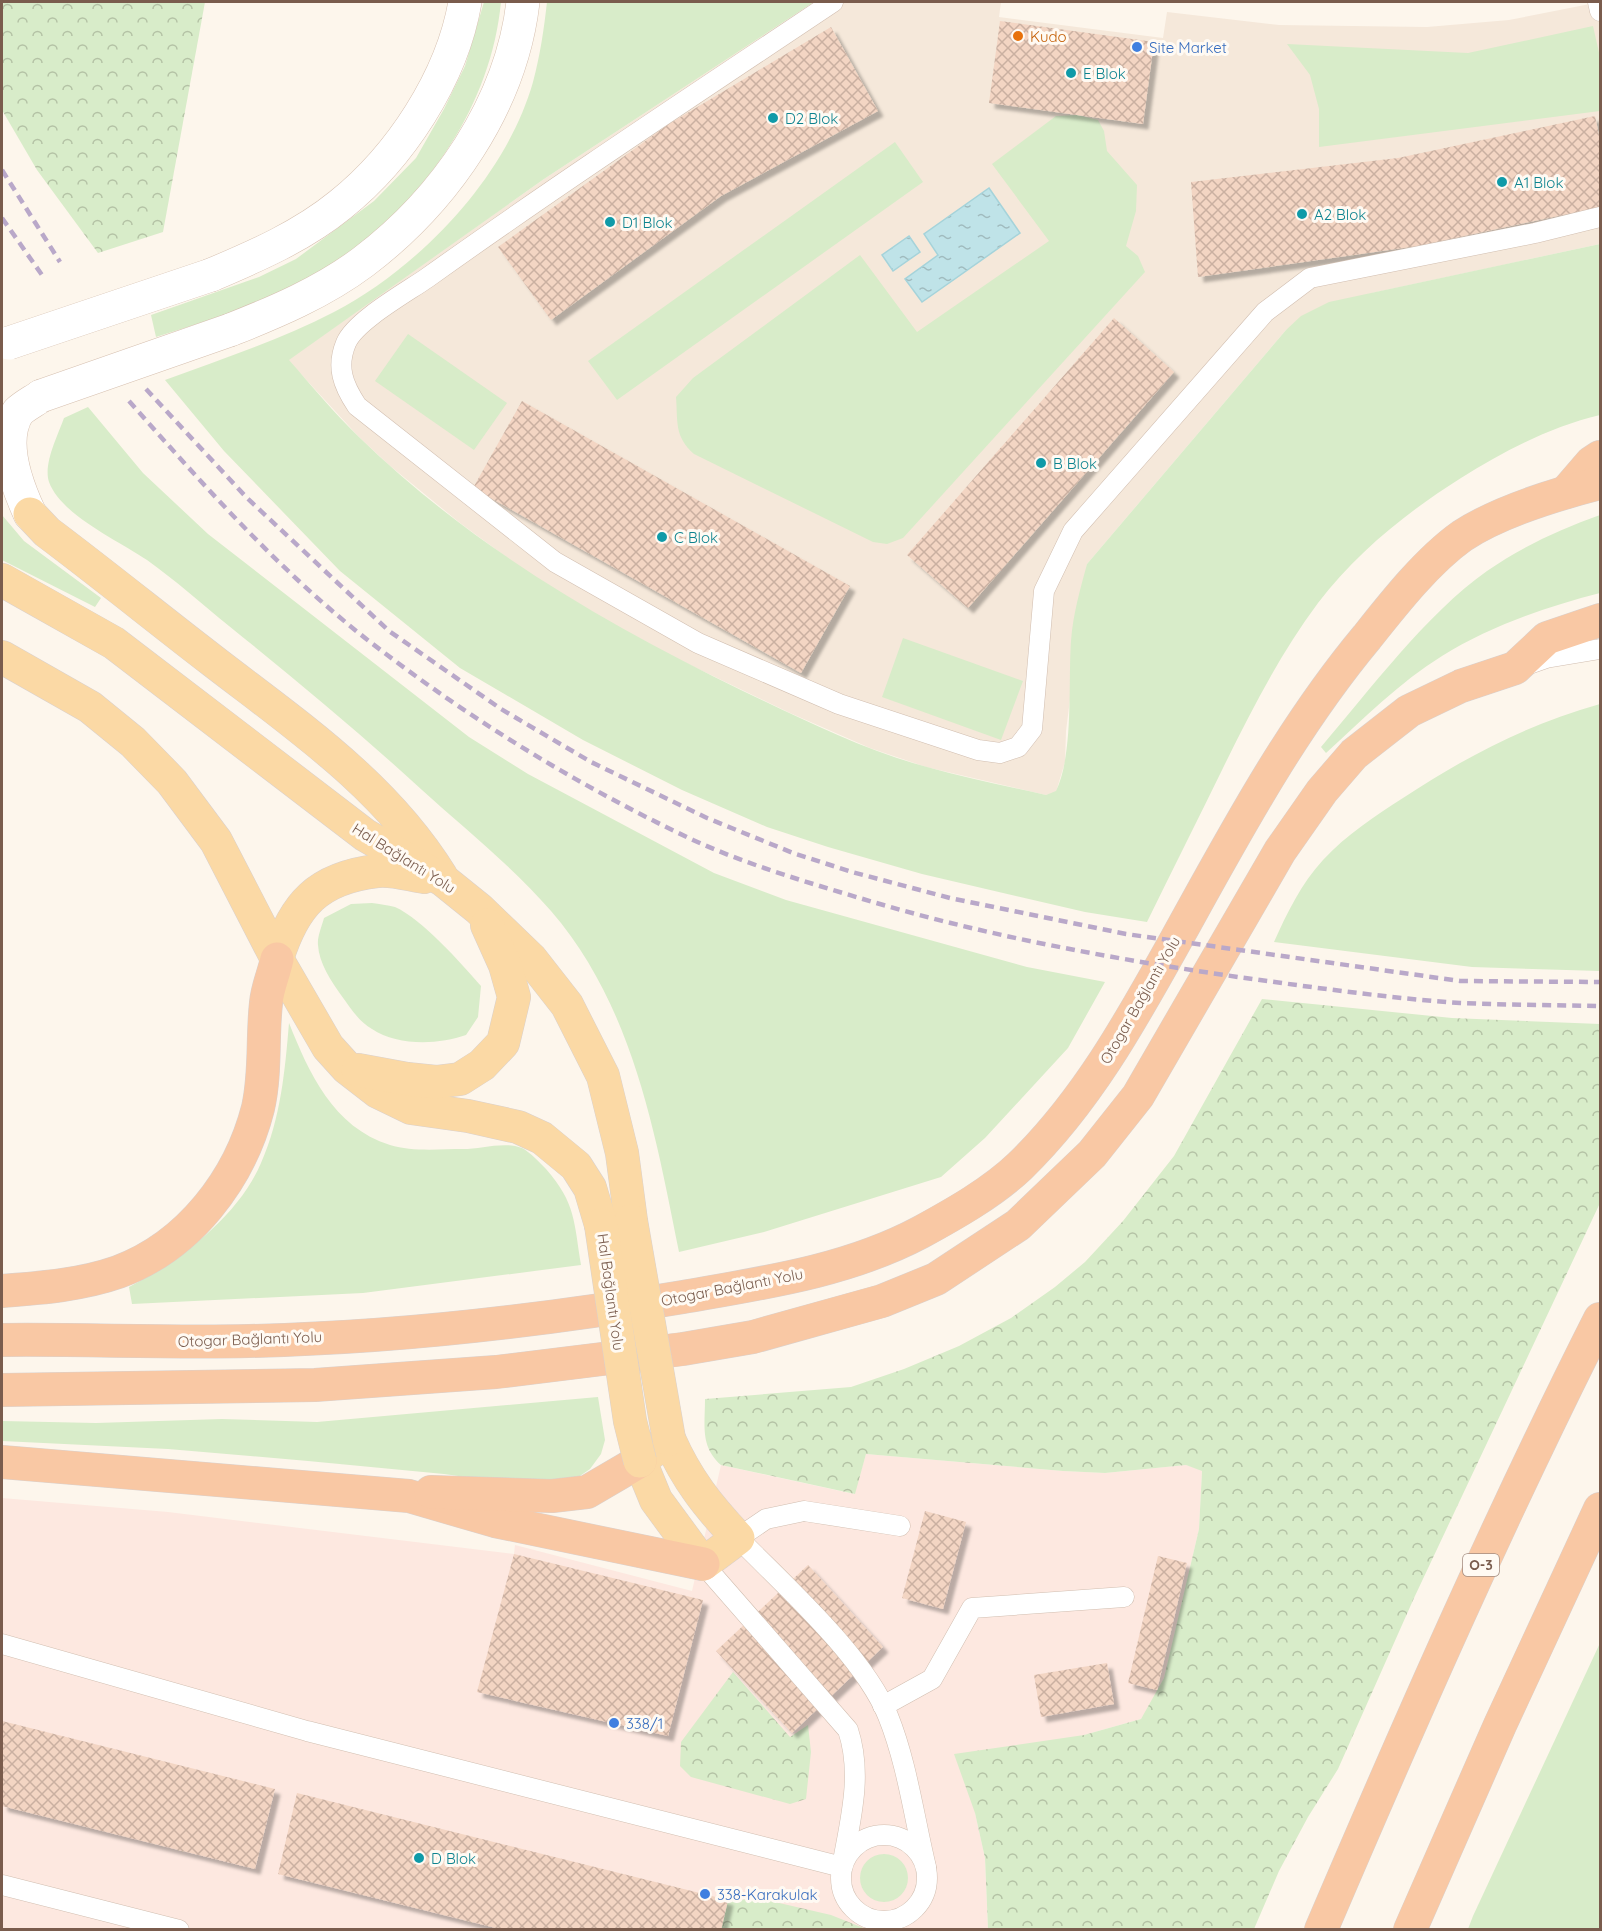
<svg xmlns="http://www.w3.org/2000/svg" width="1602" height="1931" font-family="Quicksand,sans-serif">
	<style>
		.residential { fill: #f5e8da }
		.commercial { fill: #fde8e0 }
		.grass { fill: #d8ecc9 }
		.forest { fill: url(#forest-crowns) }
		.water { fill: url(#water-ripples); stroke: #a5d3da; stroke-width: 1.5 }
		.building { fill: url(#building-cross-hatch); filter: url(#shadow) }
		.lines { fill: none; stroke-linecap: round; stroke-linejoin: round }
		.service-casing { stroke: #d1beb0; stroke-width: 21 }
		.secondary-casing { stroke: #d6c0b0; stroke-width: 34 }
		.primary-casing { stroke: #dad1cd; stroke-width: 34 }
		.trunk-casing { stroke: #dad1cd; stroke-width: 34 }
		.service { stroke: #fff; stroke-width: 20 }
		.secondary { stroke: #fff; stroke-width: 33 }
		.primary { stroke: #fbd9a5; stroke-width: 33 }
		.trunk { stroke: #f9c8a4; stroke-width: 33 }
		.rail { stroke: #b9a8c9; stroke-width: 4.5; stroke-dasharray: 9 6; stroke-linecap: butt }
		.secondary-bridge-casing { stroke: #d6c0b0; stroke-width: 34; stroke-linecap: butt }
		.primary-bridge-casing { stroke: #dad1cd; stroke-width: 34; stroke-linecap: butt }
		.secondary-bridge { stroke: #fff; stroke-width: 33 }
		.primary-bridge { stroke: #fbd9a5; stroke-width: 33 }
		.food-dot { fill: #e8710a; stroke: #fffaf3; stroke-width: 2 }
		.shop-dot { fill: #3f7fe0; stroke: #fffaf3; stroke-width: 2 }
		.culture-dot { fill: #0f9aa8; stroke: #fffaf3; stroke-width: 2 }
		.labels { text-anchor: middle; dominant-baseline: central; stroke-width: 6; stroke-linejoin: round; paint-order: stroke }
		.shield { fill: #fffaf3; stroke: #a28b7f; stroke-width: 1.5 }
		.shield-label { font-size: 14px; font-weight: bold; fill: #7a5c4d }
		.food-label { font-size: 15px; fill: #c56008; stroke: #fffaf3; text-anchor: start }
		.shop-label { font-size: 15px; fill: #366cbe; stroke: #fffaf3; text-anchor: start }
		.culture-label { font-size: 15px; fill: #0d838f; stroke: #fffaf3; text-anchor: start }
		.street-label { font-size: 15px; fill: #7a5c4d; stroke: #fffaf3 }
	</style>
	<defs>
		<pattern id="forest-crowns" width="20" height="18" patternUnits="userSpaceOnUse" patternTransform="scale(1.5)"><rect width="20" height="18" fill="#d8ecc9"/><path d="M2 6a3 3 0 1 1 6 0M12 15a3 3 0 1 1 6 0" fill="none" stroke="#b4c2a5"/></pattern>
		<pattern id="water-ripples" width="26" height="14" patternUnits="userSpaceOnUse" patternTransform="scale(1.5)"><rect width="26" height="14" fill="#bfe3e8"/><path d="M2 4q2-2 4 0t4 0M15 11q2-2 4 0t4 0" fill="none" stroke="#a0bbbe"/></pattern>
		<pattern id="building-cross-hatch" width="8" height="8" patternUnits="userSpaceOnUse" patternTransform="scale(1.5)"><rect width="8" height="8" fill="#f3d5c3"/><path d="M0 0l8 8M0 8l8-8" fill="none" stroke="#cab0a1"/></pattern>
		<filter id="shadow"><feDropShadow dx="5.5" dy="5.5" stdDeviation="1.5" flood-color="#0004"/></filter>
	</defs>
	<rect width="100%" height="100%" fill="#fdf6ec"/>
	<polygon class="residential" points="814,2 1001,2 999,17 1163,38 1167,12 1279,25 1427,27 1509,20 1600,2 1600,244 1372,293 1286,330 1087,564 1066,731 1065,762 1056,792 1046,795 926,767 870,748 790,713 663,652 586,610 532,576 460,523 389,465 358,436 288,360 544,179"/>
	<polygon class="commercial" points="866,1454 1063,1471 1105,1473 1186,1465 1202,1470 1199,1529 1164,1678 1151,1705 1141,1719 1084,1735 975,1813 985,1858 988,1930 2,1929 2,1498 168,1512 514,1554 515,1545 692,1591 721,1465 854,1494"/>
	<g class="grass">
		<path d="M484,2H501C489,126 399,235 288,289C246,309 201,323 156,337L151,315L259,277L296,259L374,201L416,158L444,109L465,66Z"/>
		<path d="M547,2H814L544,179L289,360C312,386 334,413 359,437C471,546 604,623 743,691C802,719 863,750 927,767C966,778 1006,786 1046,795L1056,791C1074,753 1068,684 1071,641C1073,614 1080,590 1087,564L1286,330L1301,316L1329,302L1600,244V415C1550,427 1504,451 1461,478C1407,512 1357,552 1318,603C1280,654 1251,711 1223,768C1198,819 1172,871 1147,922L1085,912L922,874L828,847L767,827L682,790L583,740L460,668L340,571L224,451L165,380C222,359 280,340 334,312C420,267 506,177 533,82C540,56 544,29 547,2Z"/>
		<polygon points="1593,26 1600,57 1600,111 1319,147 1319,109 1310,75 1287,44 1468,53"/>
		<path d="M1077,115L1098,120L1104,131L1107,151L1137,185L1136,211L1126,246L1138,256L1145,272L903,538L887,544L873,542L694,454C674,436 678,422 676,397L693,378L860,255L917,332L1049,241L992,164L1056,116Z"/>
		<polygon points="895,142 923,182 617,400 588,361"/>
		<polygon points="408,334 507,403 474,450 375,381"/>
		<path d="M88,407L143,473L208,534L469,737L528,774L714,873L786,900L1027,967L1105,982L1068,1048L985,1138L941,1177L764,1232L679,1252C655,1132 633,1006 551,911C513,867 465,829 422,790C360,733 295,679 229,626C202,604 175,580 147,560C119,541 61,515 49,482C43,464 58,435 64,418Z"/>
		<polygon points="2,515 24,541 101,598 95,607 2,560"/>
		<path d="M1600,515V593C1546,607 1490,626 1442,656C1400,682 1363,719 1326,753L1321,747C1370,690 1426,614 1487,571C1522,547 1560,529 1600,515Z"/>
		<polygon points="903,638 1023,681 1001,740 882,697"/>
		<path d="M1600,704V971L1472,967L1274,942C1287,913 1301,884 1323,860C1346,835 1375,816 1403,798C1467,756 1526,725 1600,704Z"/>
		<path d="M372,903C379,904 388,905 395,907C422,919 461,963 481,986L478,1017L466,1035C438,1045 397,1046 372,1029C358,1021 350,1007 341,995C331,981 319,963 318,945C317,937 322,926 324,918L351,904Z"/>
		<path d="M289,1023C309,1073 333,1127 390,1145C412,1152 440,1149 463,1149C481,1149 504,1141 522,1148C530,1152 540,1163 546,1169C576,1203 574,1223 581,1265L363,1293L132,1304L129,1287C180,1260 238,1217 261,1163C281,1118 285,1070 289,1023Z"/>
		<polygon points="598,1397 605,1440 601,1454 590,1469 577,1478 536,1487 444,1474 308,1461 168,1449 2,1441 2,1421 96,1423 222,1419 317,1422"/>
		<polygon points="1600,1643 1600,1929 1468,1929 1473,1916"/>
		<circle cx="884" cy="1878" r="24"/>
	</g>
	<g class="forest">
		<polygon points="2,2 205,2 163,232 98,253 37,170 2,110"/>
		<path d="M1262,999L1452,1018L1600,1024V1203L1414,1598L1338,1769L1308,1817L1279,1871L1254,1929H988L985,1858L975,1813L954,1754L1084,1735L1141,1719L1164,1678L1199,1529L1202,1471L1186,1465L1105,1473L1063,1471L866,1454L855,1494L721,1465C700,1446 705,1426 705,1399L851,1387L904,1369L959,1346L1011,1318L1055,1287L1085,1262L1123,1221L1174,1156Z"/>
		<polygon points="733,1672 790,1737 808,1725 811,1752 806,1799 790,1804 691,1777 680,1766 681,1742"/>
		<polygon points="762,1899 831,1915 866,1929 721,1930 728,1900"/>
	</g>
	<g class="water">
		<polygon points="989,188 1020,233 922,302 905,279 938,255 924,234"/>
		<polygon points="909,236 920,252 893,271 882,255"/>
	</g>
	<g class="building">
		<polygon points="1000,21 1154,42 1143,124 989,103"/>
		<polygon points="831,27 878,111 721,196 551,320 498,247 669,124"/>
		<polygon points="1595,116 1600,140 1600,207 1417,246 1198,277 1191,182 1398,158"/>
		<polygon points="1114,318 1174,372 968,608 907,555"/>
		<polygon points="522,401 850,586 801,673 473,488"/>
		<polygon points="925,1511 966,1522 943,1609 902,1598"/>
		<polygon points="514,1554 703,1600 668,1736 477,1692"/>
		<polygon points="1158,1556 1187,1563 1157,1690 1128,1683"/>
		<polygon points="808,1565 883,1647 792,1733 716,1651"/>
		<polygon points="1107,1663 1114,1704 1041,1717 1034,1675"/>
		<polygon points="2,1721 275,1789 255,1869 2,1806"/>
		<polygon points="297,1793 728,1900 721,1930 504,1930 278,1874"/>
	</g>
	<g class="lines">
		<defs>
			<g id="service">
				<path d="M833,2C697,93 560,183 427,278C407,292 355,321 346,343C336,367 343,385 357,406L555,562L698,643L839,704L978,750L1000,753L1018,747L1032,729L1044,591L1073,531L1265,312L1310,278L1535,233L1600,217"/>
				<polyline points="1598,2 1600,11"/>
				<polyline points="1526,665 1546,658 1600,649"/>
				<path d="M900,1526L804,1511L766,1519L738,1538C784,1585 864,1656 888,1716C907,1763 914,1817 926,1867"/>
				<path d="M2,1644L307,1731L842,1867C850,1821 863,1775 848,1730L703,1564"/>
				<polyline points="883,1706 932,1679 972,1608 1124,1597"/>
				<circle cx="884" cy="1878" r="43"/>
				<polyline points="2,1885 179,1930"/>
			</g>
			<g id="secondary">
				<path d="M211,275C256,256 302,236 340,205C400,157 452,78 465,2"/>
				<path d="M230,330C276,312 323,292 363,262C445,200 511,105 523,2"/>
				<path d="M30,514C17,486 0,441 18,412C24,406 34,401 41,396"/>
			</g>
			<g id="primary">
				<path d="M30,514L47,532C103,574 157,618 213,661C296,725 385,785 441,876"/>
				<polyline points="2,580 114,643 365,835 443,880 479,909 531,959 567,1005 603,1076 622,1153 631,1221"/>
				<polyline points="2,657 90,707 133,742 172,782 216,841 277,959 328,1047 347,1068 378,1092 411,1108 468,1116 518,1127 542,1138 576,1166 590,1188 601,1225"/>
				<path d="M277,959C294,904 318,878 377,871C392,869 410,875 424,877"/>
				<polyline points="358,1070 407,1079 436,1082 460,1079 482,1065 503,1043 514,997 505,965 487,925"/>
				<path d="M669,1439C687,1480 708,1506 738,1538L703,1564L656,1500L640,1461Z"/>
			</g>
			<g id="trunk">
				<polyline points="1566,492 1591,463 1600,457"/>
				<path d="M2,1291C40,1288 81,1285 118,1272C189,1246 240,1179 258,1108C266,1073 262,1038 266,1003C267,989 274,973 277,959"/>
				<path d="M2,1340C84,1339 167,1343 249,1341C394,1338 540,1321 683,1297C763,1283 848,1271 921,1232C954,1214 993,1192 1020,1166C1087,1101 1132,1019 1177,938C1234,835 1291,728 1367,637C1394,603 1427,561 1462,536C1500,511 1557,494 1600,483"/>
				<polyline points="2,1390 315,1385 496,1372 683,1349 753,1337 882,1301 936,1279 1018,1225 1092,1154 1138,1096 1280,851 1322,791 1354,754 1409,711 1461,686 1515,668 1547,638 1600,620"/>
				<polyline points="2,1462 409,1496 495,1521 703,1564"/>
				<polyline points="431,1492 552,1496 587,1492 640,1461"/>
				<path d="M1321,1930C1409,1724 1499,1519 1600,1319"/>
				<polyline points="1410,1930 1500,1725 1600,1509"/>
			</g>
		</defs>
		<use href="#service" class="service-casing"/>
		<use href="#secondary" class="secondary-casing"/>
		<use href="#primary" class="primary-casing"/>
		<use href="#trunk" class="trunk-casing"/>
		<use href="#service" class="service"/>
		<use href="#secondary" class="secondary"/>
		<use href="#primary" class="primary"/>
		<use href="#trunk" class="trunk"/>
		<g class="rail">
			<polyline points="2,170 60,262"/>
			<polyline points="2,218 42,275"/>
			<polyline points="146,389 247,498 389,631 501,709 591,762 707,818 793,853 852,872 950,898 1126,934 1460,981 1600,982"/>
			<path d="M129,401C208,490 286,579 382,651C479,725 583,788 693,840C750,866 813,884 873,902C992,937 1114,959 1238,977C1311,987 1386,998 1460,1003C1507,1005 1554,1005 1600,1006"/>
		</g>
		<defs>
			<g id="secondary-bridge">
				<polyline points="9,343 211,275"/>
				<polyline points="41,396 230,330"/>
			</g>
			<g id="primary-bridge">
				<polyline points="631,1221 669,1439"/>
				<polyline points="601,1225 630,1421 640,1461"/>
			</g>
		</defs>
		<use href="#secondary-bridge" class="secondary-bridge-casing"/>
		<use href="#primary-bridge" class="primary-bridge-casing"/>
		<use href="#secondary-bridge" class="secondary-bridge"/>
		<use href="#primary-bridge" class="primary-bridge"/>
	</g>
	<circle class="food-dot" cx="1018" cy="36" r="6"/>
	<g class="shop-dot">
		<circle cx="1137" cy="47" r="6"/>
		<circle cx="614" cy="1723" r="6"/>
		<circle cx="705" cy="1894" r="6"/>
	</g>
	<g class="culture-dot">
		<circle cx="1071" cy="73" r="6"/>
		<circle cx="773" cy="118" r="6"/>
		<circle cx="1502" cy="182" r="6"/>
		<circle cx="1302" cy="214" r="6"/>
		<circle cx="610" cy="222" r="6"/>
		<circle cx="1041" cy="463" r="6"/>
		<circle cx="662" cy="537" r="6"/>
		<circle cx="419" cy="1858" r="6"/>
	</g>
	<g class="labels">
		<rect class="shield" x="1463" y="1554" width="36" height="22" rx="4.5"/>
		<g class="shield-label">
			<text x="1481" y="1565">O-3</text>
		</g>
		<g class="food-label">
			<text x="1030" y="36">Kudo</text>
		</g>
		<g class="shop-label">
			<text x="1149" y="47">Site Market</text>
			<text x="626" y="1723">338/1</text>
			<text x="717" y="1894">338-Karakulak</text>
		</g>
		<g class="culture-label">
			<text x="1083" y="73">E Blok</text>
			<text x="785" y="118">D2 Blok</text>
			<text x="1514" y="182">A1 Blok</text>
			<text x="1314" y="214">A2 Blok</text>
			<text x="622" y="222">D1 Blok</text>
			<text x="1053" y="463">B Blok</text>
			<text x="674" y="537">C Blok</text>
			<text x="431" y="1858">D Blok</text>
		</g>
		<g class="street-label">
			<text transform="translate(404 858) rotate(32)">Hal Bağlantı Yolu</text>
			<text transform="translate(1140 1000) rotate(-60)">Otogar Bağlantı Yolu</text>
			<text transform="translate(732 1287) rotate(-11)">Otogar Bağlantı Yolu</text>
			<text transform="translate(611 1292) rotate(82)">Hal Bağlantı Yolu</text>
			<text transform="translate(250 1339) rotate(-2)">Otogar Bağlantı Yolu</text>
		</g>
	</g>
	<rect width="1602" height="1931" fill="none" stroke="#7a5c4d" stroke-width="6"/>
</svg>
